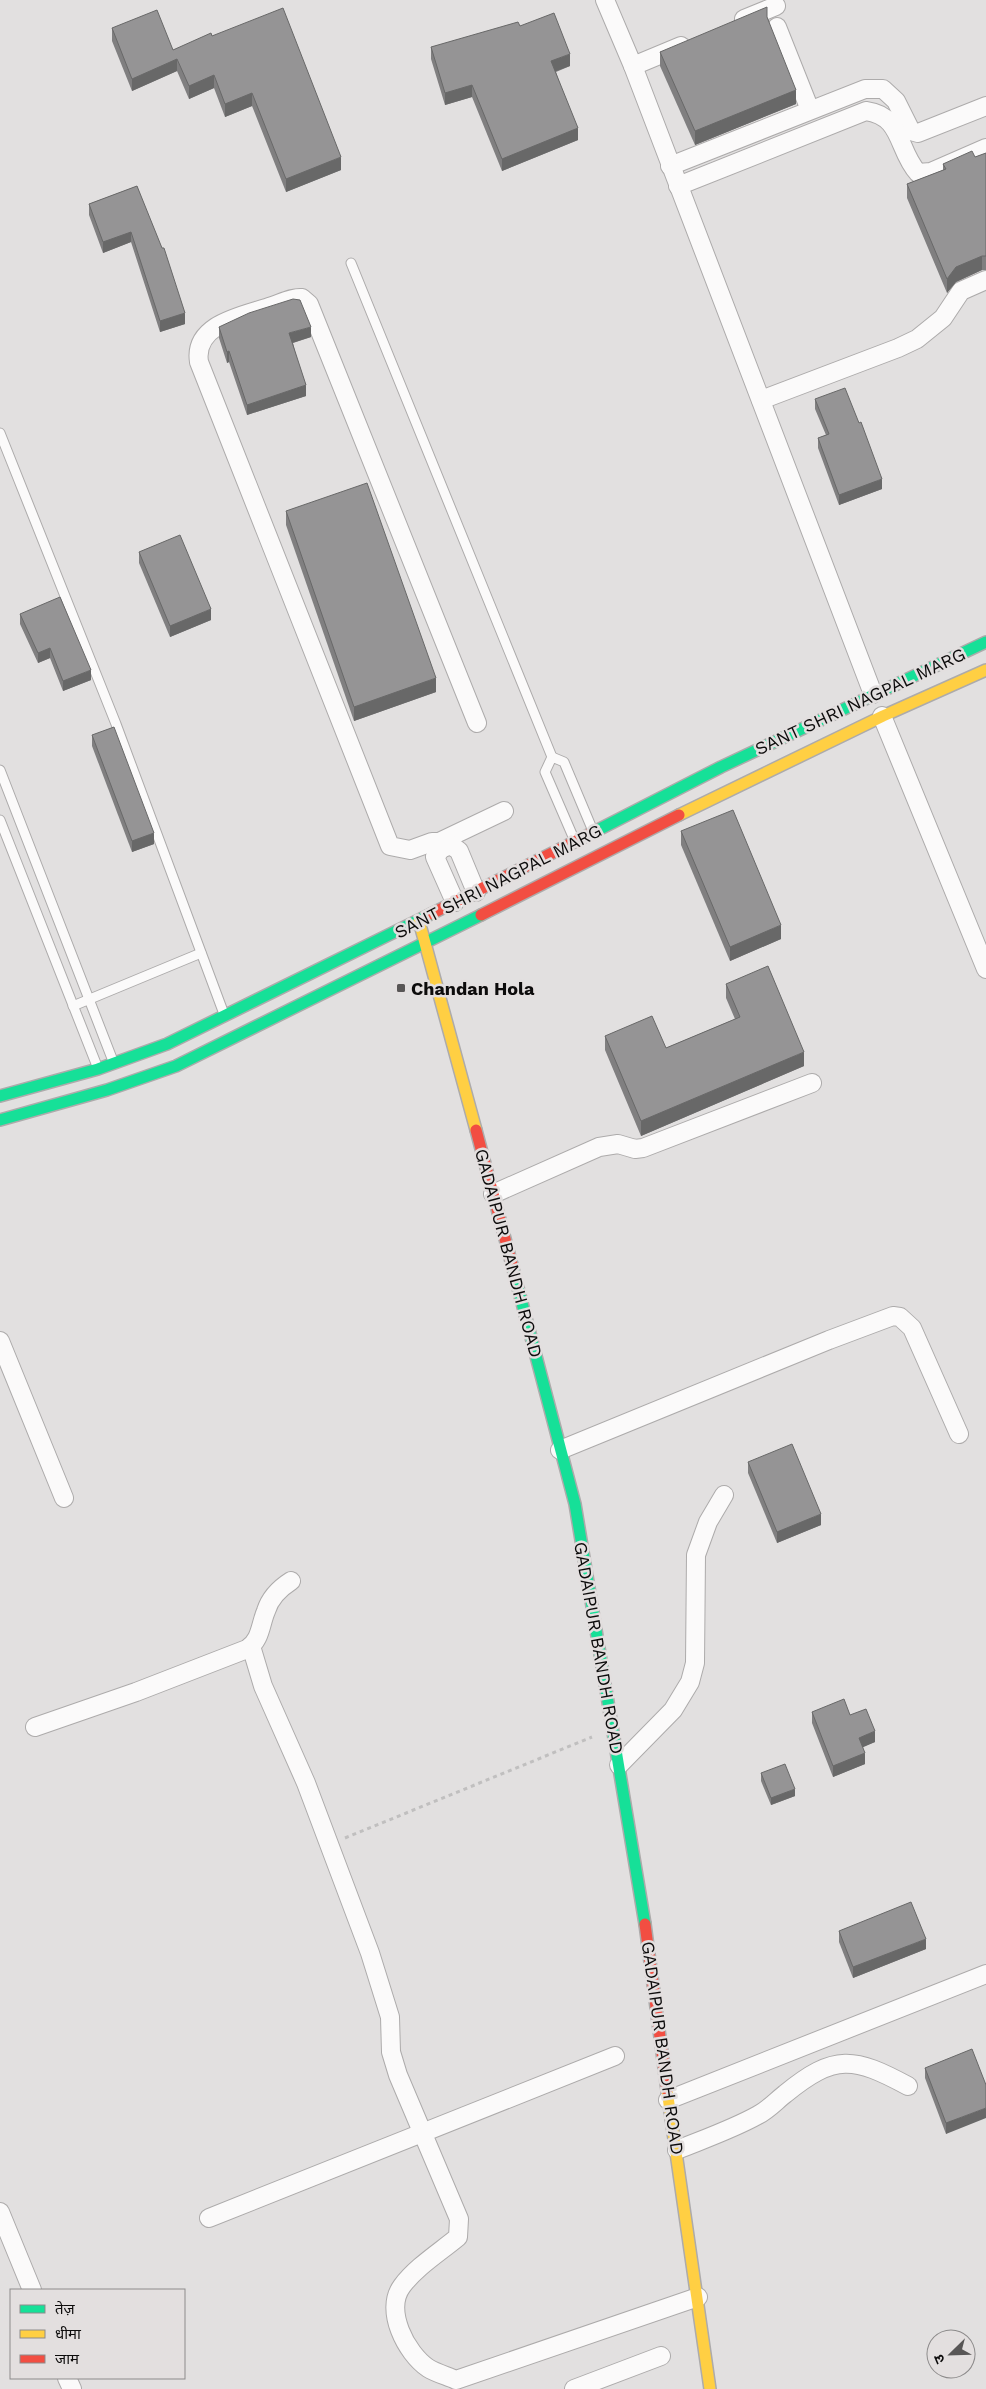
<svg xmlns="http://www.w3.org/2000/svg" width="986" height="2389" font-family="'Work Sans','Noto Sans Devanagari',sans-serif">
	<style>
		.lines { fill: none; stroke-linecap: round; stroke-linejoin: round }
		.lane-casing { stroke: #adabab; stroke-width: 11 }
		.street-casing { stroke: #adabab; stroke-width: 20 }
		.fast-casing { stroke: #adabab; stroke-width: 14 }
		.slow-casing { stroke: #adabab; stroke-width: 14 }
		.jam-casing { stroke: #adabab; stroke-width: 14 }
		.path { stroke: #c0bfbf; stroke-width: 3; stroke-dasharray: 4 4; stroke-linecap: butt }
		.lane { stroke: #fbfafa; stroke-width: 9 }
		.street { stroke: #fbfafa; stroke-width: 18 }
		.fast { stroke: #16e098; stroke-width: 11 }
		.slow { stroke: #ffcf43; stroke-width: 11 }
		.jam { stroke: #f24e42; stroke-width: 11 }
		.wall { fill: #807f80 }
		.shaded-wall { fill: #686868 }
		.building { fill: #959495; stroke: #686868 }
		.poi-dot { fill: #585656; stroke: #e3dfdf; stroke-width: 2 }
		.labels { text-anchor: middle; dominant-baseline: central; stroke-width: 5; stroke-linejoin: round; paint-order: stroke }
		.street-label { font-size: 18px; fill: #0d0c0c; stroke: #e3dfdf }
		.poi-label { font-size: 18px; font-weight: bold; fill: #0d0c0c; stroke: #e3dfdf; text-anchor: start }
	</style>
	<rect width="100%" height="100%" fill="#e2e0e0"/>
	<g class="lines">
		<defs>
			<g id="lane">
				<polyline points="351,263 552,757"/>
				<polyline points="0,433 116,724 224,1014"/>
				<polyline points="0,770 113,1061"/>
				<polyline points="0,820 97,1066"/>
				<polyline points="574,839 545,772 552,757 564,762 593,831"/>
				<polyline points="73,1006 201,953"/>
			</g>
			<g id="street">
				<polyline points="605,0 633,66 873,694"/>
				<polyline points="744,19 776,6"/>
				<polyline points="777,27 810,110"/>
				<polyline points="633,66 681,46"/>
				<polyline points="670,166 865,89 883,89 896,101 911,131 918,133 986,106"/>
				<path d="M678,186L866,111C903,116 897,150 918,173L931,172L986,148"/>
				<polyline points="761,400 898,348 917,339 943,318 961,291 986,280"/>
				<polyline points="882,716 986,969"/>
				<polyline points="439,842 504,811"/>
				<path d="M441,849L439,842H432L410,850L390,846L199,362C193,324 242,316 269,307C280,304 291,297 302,298L309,304L477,723"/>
				<polyline points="455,902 435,857 441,849 451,845 459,851 476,892"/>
				<polyline points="493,1194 599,1147 618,1144 635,1149 643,1148 812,1083"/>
				<polyline points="0,1341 64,1498"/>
				<polyline points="560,1450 829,1340 893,1316 900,1317 912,1328 959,1434"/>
				<path d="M251,1646L263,1686L306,1783L370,1953L390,2017L391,2052L398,2075L459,2219L458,2237C440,2252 416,2267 402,2286C384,2310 406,2353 428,2368C436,2373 447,2376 456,2380L698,2297"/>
				<path d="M35,1727L136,1692L247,1649C261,1640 260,1625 266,1611C270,1598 280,1588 291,1581"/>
				<polyline points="619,1765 673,1710 690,1682 695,1663 696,1555 708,1522 724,1495"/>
				<polyline points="668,2100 986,1974"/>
				<path d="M677,2150C704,2139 733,2129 758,2115C768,2110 776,2101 785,2094C835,2053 854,2057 908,2086"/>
				<polyline points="0,2212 32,2290"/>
				<polyline points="209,2218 615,2056"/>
				<polyline points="67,2378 72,2389"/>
				<polyline points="574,2389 661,2356"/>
			</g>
			<g id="fast">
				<polyline points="592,833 721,767 986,642"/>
				<polyline points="0,1096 98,1069 167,1044 431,914"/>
				<polyline points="0,1120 107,1090 176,1066 481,915"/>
				<polyline points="512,1265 575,1504 645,1924"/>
			</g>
			<g id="slow">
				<polyline points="679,815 883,716 986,670"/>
				<polyline points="419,921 476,1130"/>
				<polyline points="667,2090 710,2389"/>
			</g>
			<g id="jam">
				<polyline points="431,914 592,833"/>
				<polyline points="481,915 679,815"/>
				<polyline points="476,1130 512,1265"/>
				<polyline points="645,1924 667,2090"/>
			</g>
		</defs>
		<use href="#lane" class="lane-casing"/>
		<use href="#street" class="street-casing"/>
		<use href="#fast" class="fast-casing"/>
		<use href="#slow" class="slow-casing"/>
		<use href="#jam" class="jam-casing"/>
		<polyline class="path" points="345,1838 592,1737"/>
		<use href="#lane" class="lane"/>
		<use href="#street" class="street"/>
		<use href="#fast" class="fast"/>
		<use href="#slow" class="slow"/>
		<use href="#jam" class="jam"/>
	</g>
	<g class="wall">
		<polygon points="767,17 796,104 695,145 660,66 660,52"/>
		<polygon points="520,26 570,66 556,72 578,140 502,171 472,97 445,105 431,59 431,47"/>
		<polygon points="112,28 173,50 212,36 341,170 286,192 252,106 225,117 214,88 189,99 177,71 132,91 112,41"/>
		<polygon points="986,153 986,270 982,270 956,282 947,293 907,198 907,184 943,170 943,164 975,157"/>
		<polygon points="137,186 185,324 160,332 131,242 103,253 89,215 89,204"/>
		<polygon points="219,327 311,337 293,343 306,396 247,415 229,362 227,363 219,338"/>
		<polygon points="815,399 882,489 839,505 818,448 818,438 826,435 815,409"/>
		<polygon points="286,511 436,692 354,721 286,525"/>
		<polygon points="139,552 211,620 170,637 139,563"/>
		<polygon points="20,614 91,680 63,691 50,658 38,663 20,624"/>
		<polygon points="92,735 154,844 132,852 92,746"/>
		<polygon points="681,831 781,939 730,961 681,845"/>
		<polygon points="726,984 804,1066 641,1136 605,1050 605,1036 666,1048 735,1019 726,998"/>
		<polygon points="748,1462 821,1525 777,1543 748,1473"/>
		<polygon points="812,1712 850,1715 875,1742 862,1747 865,1764 833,1777 812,1723"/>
		<polygon points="761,1773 795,1796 771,1805 761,1781"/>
		<polygon points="839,1931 926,1949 853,1978 839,1942"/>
		<polygon points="925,2068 986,2085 946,2134 925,2078"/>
	</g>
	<g class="shaded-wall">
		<polygon points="570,54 570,66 551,73 551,61"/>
		<polygon points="177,59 177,71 132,91 132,79"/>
		<polygon points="214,75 214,88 189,99 189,86"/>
		<polygon points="472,85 472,97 445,105 445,93"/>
		<polygon points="796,90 796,104 695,145 695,131"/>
		<polygon points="252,93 252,106 225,117 225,104"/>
		<polygon points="578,128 578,140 502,171 502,159"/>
		<polygon points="341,157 341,170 286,192 286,179"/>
		<polygon points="131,232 131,242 103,253 103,242"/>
		<polygon points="982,256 982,270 956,282 947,293 947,279 956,267"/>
		<polygon points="185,313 185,324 160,332 160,321"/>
		<polygon points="311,327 311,337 289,344 289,333"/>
		<polygon points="229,351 229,362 227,363 227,352"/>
		<polygon points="306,385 306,396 247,415 247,405"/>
		<polygon points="882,479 882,489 839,505 839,495"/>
		<polygon points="211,609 211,620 170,637 170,626"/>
		<polygon points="50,648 50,658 38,663 38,653"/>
		<polygon points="91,670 91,680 63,691 63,681"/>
		<polygon points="436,678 436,692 354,721 354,707"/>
		<polygon points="154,833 154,844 132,852 132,841"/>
		<polygon points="781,925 781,939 730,961 730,947"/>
		<polygon points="804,1052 804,1066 641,1136 641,1121"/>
		<polygon points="821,1514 821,1525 777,1543 777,1532"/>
		<polygon points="875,1731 875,1742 859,1749 859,1738"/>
		<polygon points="865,1753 865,1764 833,1777 833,1766"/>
		<polygon points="795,1789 795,1796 771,1805 771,1798"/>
		<polygon points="926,1939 926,1949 853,1978 853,1967"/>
		<polygon points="986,2108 986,2118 946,2134 946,2123"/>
	</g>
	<g class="building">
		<polygon points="767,7 767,17 796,90 695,131 660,52"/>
		<polygon points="283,8 341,157 286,179 252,93 225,104 214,75 189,86 177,59 132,79 112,28 157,10 173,50 211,33 212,36"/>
		<polygon points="554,13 570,54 551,61 578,128 502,159 472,85 445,93 431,47 518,22 520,26"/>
		<polygon points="972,151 975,157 986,153 986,256 982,256 956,267 947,279 907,184 946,169 943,164"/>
		<polygon points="137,186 162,248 164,248 185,313 160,321 131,232 103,242 89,204"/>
		<polygon points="293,299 300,300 311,327 289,333 306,385 247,405 229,351 227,352 219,327 249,313"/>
		<polygon points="845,388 859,423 861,422 882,479 839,495 818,438 829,434 815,399"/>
		<polygon points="367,483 436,678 354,707 286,511"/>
		<polygon points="180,535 211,609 170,626 139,552"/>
		<polygon points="60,597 91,670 63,681 50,648 38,653 20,614"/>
		<polygon points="114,727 154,833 132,841 92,735"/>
		<polygon points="733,810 781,925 730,947 681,831"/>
		<polygon points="768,966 804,1052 641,1121 605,1036 652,1016 666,1048 740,1017 726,984"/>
		<polygon points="792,1444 821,1514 777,1532 748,1462"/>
		<polygon points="844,1699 850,1715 866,1709 875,1731 859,1738 865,1753 833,1766 812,1712"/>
		<polygon points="785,1764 795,1789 771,1798 761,1773"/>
		<polygon points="911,1902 926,1939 853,1967 839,1931"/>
		<polygon points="972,2049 986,2085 986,2108 946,2123 925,2068"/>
	</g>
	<rect class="poi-dot" x="396" y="983" width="10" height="10" rx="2.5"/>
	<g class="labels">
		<g class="street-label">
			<text transform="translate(860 701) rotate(-25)">SANT SHRI NAGPAL MARG</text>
			<text transform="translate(498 881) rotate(-27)">SANT SHRI NAGPAL MARG</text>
			<text transform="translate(509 1253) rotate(75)">GADAIPUR BANDH ROAD</text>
			<text transform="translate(599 1648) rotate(80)">GADAIPUR BANDH ROAD</text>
			<text transform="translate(663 2048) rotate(82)">GADAIPUR BANDH ROAD</text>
		</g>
		<g class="poi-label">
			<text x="411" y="988">Chandan Hola</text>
		</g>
	</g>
	<rect x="10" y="2289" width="175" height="90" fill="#e3dfdf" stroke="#8d8b8b"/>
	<rect x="20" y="2305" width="25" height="8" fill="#16e098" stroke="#8d8b8b"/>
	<text x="55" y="2314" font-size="15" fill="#0d0c0c">तेज़</text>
	<rect x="20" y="2330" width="25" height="8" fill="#ffcf43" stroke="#8d8b8b"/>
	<text x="55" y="2339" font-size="15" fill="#0d0c0c">धीमा</text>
	<rect x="20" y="2355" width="25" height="8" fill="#f24e42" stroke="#8d8b8b"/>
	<text x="55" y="2364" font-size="15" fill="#0d0c0c">जाम</text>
	<g transform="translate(951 2354) rotate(247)"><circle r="24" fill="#e3dfdf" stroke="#8d8b8b"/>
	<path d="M0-4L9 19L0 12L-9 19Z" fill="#585656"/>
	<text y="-8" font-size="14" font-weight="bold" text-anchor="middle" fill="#0d0c0c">उ</text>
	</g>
</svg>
